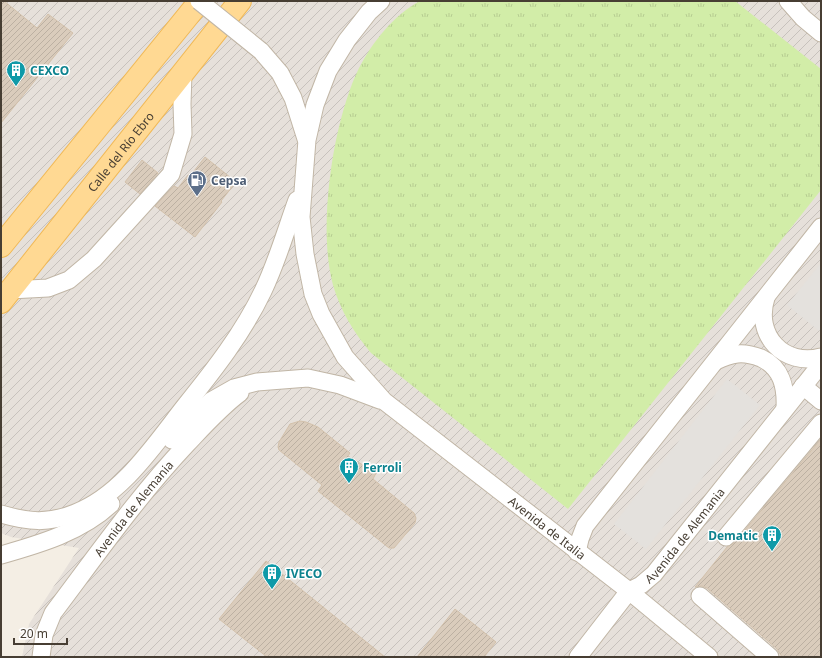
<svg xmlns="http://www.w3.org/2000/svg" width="822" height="658" font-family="'Noto Sans',sans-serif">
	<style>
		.industrial { fill: url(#industrial-furrows) }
		.grass { fill: url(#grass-tufts) }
		.parking { fill: #e4e1dd }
		.building { fill: url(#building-hatch); stroke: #d3c1ab }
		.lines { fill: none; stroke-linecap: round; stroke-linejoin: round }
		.minor-casing { stroke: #c1b6a6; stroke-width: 19 }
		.major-casing { stroke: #f1b956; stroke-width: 24 }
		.minor { stroke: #fff; stroke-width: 17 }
		.major { stroke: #ffd993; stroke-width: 22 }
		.minor-bridge-casing { stroke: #c1b6a6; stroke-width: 19; stroke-linecap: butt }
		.minor-bridge { stroke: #fff; stroke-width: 17 }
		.labels { text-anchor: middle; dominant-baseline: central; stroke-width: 3; stroke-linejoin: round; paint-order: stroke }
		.culture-label { font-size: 12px; font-weight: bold; fill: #0d838f; stroke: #fff; text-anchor: start }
		.street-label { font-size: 12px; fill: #473e33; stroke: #fff }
		.service-label { font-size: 12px; font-weight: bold; fill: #4e5e75; stroke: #fff; text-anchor: start }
	</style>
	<defs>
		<pattern id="industrial-furrows" width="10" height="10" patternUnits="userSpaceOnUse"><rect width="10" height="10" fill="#e6e0da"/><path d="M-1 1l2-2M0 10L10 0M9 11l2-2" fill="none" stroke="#c7c1bc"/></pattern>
		<pattern id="grass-tufts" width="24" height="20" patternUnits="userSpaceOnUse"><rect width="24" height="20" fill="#d2eda8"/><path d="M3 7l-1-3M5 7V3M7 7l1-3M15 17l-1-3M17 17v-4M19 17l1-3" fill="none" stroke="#b6cc91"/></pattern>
		<pattern id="building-hatch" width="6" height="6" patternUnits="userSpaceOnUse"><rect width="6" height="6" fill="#daccbc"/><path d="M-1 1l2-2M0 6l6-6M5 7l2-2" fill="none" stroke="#bcb0a2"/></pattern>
	</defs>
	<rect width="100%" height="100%" fill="#f4eee4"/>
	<polygon class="industrial" points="1,1 821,1 821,657 22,657 29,624 79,548 11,537 1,533"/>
	<path class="grass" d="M420,1H735L821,69V190L568,509L371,353C354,333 340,310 333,285C317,227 333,121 359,68C373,41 394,15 420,1Z"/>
	<g class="parking">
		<polygon points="821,263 821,328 819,331 787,305"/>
		<polygon points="727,379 760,405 646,549 614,524"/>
	</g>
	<g class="building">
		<polygon points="1,1 4,1 37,28 48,14 73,33 1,123"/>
		<polygon points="205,157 236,182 221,201 222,202 195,237 155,206 174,186 178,188 188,175 190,176"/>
		<polygon points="142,160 158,173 140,194 125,182"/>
		<polygon points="300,421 306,422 318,427 350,453 348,456 376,473 373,479 414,513 416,518 415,523 394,548 389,548 318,491 322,485 279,450 278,447 279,442 290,424"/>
		<polygon points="821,439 821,657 782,657 777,649 707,588 702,586 695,587 727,547 734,543"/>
		<polygon points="266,561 385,657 267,657 219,619"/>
		<polygon points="455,609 496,642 484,657 417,657"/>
	</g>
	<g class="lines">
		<defs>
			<g id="minor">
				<path id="s1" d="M381,1L369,12L347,40L328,71L315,105L307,140L301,217L305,254L313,294L321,314L345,357L384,401L629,591L709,657"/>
				<polyline points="788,1 803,18 821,33"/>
				<polyline points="261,51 280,73 293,98 306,139"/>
				<polyline points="5,298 10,290 48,288 69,280 94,259 171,174 183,134 182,104 183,73"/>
				<path d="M766,298C754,335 784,367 821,357"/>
				<path d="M716,361C722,358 729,355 737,354C745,353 753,355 761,358C782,368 786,387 785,408"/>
				<polyline points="803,386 821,401"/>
				<polyline points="172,440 186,424 211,401 234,388 257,382 308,378 340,385 380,400"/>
				<path d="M1,514C28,522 48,524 75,513C122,495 155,444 185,406C214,370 243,333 263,291C277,262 286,230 297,200"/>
				<polyline points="726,537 821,423"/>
				<polyline points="577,552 580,539 585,526 821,227"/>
				<path d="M1,555C40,544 81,532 111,504"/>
				<polyline points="700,596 770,657"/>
				<path id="s2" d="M41,657L44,635L53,613C96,556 138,496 187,444C204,426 221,407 240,393"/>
				<path id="s3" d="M578,657L629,591L641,585L654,574L821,364"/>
			</g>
			<g id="major">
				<polyline points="1,246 200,1"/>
				<path id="s4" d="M1,302L240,1"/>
			</g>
		</defs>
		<use href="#minor" class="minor-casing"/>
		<use href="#major" class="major-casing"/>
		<use href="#minor" class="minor"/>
		<use href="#major" class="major"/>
		<defs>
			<polyline id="minor-bridge" points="199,1 261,51"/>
		</defs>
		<use href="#minor-bridge" class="minor-bridge-casing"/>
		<use href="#minor-bridge" class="minor-bridge"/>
	</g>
	<defs>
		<symbol id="building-pin" viewBox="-11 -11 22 30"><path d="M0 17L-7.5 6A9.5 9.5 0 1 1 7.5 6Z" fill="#0f9aa8" stroke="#fff"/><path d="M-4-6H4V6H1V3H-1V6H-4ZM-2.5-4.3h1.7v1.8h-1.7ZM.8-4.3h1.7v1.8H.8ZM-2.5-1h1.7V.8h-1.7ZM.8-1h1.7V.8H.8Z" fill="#fff"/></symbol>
		<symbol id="fuel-pin" viewBox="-11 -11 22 30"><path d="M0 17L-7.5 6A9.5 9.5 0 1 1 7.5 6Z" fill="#5c6f8a" stroke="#fff"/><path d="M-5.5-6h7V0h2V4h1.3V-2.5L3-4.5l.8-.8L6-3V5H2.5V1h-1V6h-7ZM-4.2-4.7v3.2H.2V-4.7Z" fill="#fff"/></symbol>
	</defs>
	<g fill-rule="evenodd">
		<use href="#building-pin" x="5" y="59" width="22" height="30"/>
		<use href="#fuel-pin" x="186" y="169" width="22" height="30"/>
		<use href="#building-pin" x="338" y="456" width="22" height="30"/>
		<use href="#building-pin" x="761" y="524" width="22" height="30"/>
		<use href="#building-pin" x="261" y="562" width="22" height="30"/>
	</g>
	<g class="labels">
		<g class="culture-label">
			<text x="30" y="70">CEXCO</text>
			<text x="363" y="467">Ferroli</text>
			<text x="758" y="535" text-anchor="end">Dematic</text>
			<text x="286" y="573">IVECO</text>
		</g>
		<g class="street-label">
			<text stroke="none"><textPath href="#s4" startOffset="192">Calle del Río Ebro</textPath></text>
			<text stroke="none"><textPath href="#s2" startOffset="178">Avenida de Alemania</textPath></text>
			<text stroke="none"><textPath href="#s1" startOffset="652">Avenida de Italia</textPath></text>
			<text stroke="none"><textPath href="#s3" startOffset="163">Avenida de Alemania</textPath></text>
		</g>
		<g class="service-label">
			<text x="211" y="180">Cepsa</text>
		</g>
	</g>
	<rect width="822" height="658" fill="none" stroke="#473e33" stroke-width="4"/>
	<path d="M14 638v6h53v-6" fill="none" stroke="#473e33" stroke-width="2"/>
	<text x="20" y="638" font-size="12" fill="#473e33" stroke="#ffffff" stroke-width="3" paint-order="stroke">20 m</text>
</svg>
